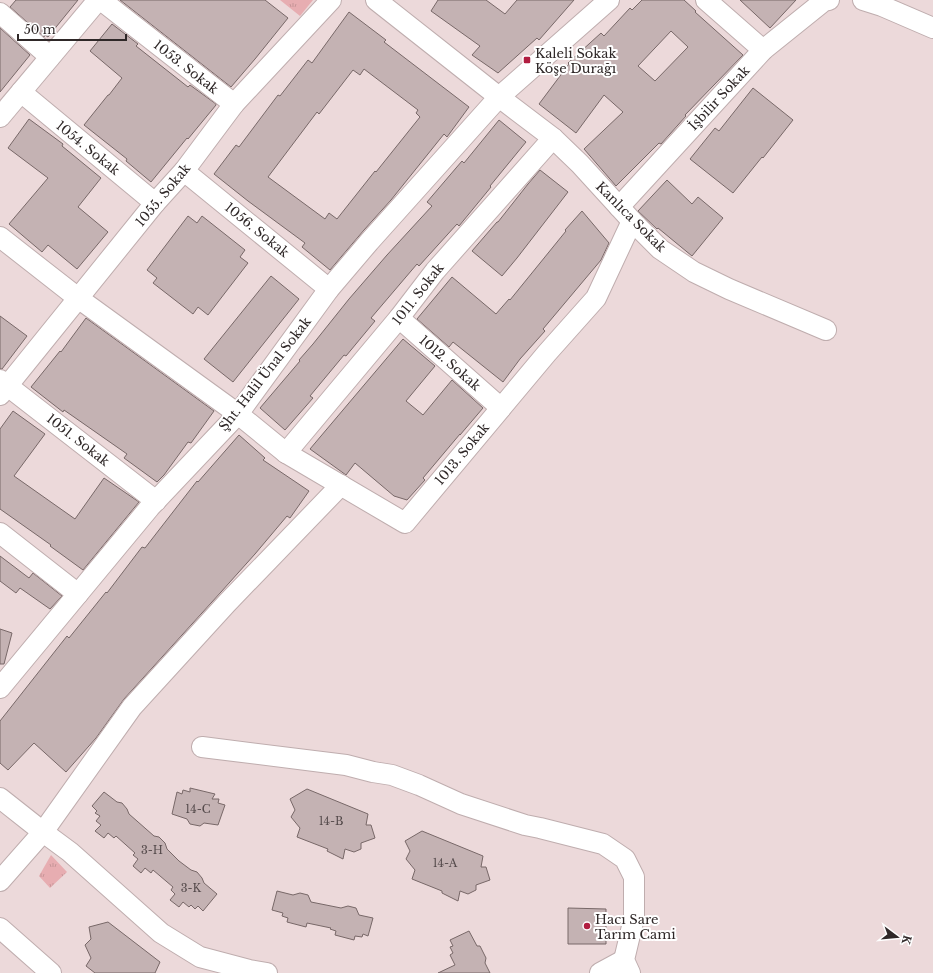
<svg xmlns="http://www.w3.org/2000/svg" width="933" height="973" font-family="'Libre Baskerville',serif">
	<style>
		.grass { fill: url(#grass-tufts) }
		.building { fill: #c4b2b3; stroke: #786868; fill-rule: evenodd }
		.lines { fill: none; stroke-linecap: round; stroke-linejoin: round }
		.minor-casing { stroke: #bfadae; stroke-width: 22 }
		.minor { stroke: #fff; stroke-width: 20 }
		.poi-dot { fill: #b11d40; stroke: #fff; stroke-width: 1.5 }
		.labels { text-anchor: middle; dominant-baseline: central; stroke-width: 4; stroke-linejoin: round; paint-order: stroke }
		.number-label { font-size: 11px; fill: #544a4b }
		.poi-label { font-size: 13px; fill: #2f2828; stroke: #fff; text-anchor: start }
		.street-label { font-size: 13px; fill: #2f2828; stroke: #fff }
	</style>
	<defs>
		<pattern id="grass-tufts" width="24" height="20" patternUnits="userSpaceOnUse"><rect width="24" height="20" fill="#e7adb1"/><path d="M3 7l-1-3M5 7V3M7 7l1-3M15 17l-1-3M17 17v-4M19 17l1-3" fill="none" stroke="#c69598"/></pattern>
	</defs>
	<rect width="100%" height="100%" fill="#ecd9da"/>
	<g class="grass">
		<polygon points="280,0 313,0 300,16"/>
		<polygon points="51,855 67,872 50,888 39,876"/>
	</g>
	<g class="building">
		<polygon points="16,0 78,0 48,37 45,35 44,37 10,7"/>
		<polygon points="120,0 265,0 288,18 255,59 231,87"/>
		<polygon points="438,0 486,0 505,14 517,0 574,0 539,40 537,38 498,73 472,55 480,46 431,11"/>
		<path d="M642,0H684L696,11L695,12L743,55L685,115L686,116L661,144L659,143L616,186L584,149L623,112L604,95L576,133L539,104L569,64L568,63L601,33L604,36L630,8L632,10ZM671,31L688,47L655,81L638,66Z"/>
		<polygon points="740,0 796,0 770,28"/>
		<path d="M349,12L386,40L384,42L469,107L447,137L444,134L391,200L364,230L330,270L302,247L305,243L248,201L214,174L236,145L239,147L278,95L280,96L308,60L312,63ZM364,69L418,110L416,113L420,117L376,172L375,171L337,219L329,213L325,219L268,177L317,112L319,114L353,70L360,75Z"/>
		<polygon points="112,24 138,44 136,46 188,87 190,85 216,104 216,105 188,139 187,138 151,182 126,161 127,159 84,125 108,95 109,95 122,78 90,51"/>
		<polygon points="0,28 30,55 0,92"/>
		<polygon points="753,88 793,120 763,158 762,157 733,193 690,159 715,128 719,131"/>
		<polygon points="29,119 63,144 62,146 101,178 78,207 108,232 77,269 48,245 42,252 9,224 48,178 8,148"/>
		<polygon points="499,120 526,142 490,186 491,187 459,226 457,224 419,266 417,264 371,318 375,321 346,356 344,355 310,396 313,398 285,430 260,408 300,361 299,360 313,344 349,299 387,255 432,206 427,202 462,161 464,163"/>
		<polygon points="540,170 568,192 517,258 502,276 472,251 497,222 498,222 528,184"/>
		<polygon points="667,180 692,204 698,197 723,218 692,256 658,228 657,229 638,211"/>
		<polygon points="582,211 609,243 601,260 543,329 545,331 520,359 503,382 453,342 449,347 417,319 452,277 496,314 509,299 510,300 566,231 565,230"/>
		<polygon points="188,216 197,223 202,216 245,250 240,257 248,263 208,315 198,307 193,314 153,283 157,278 147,270"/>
		<polygon points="271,276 299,299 233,382 204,359"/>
		<polygon points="0,316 27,336 2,369 0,369"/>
		<polygon points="86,318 214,411 191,443 188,442 164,475 157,482 124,458 127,454 64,410 63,412 31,387 60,351 61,352"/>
		<polygon points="403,339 435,366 406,401 423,415 452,380 483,408 460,435 460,434 423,478 425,480 407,500 394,496 355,463 346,475 310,449"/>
		<polygon points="13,411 45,434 14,476 75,519 104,478 139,502 83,570 50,546 51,545 0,509 0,429"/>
		<polygon points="239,435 265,458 263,460 309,491 290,518 287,516 255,554 221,592 124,699 96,738 66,772 34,743 8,770 0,763 0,721 67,636 69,638 106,592 107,593 142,547 145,548 197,481 198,482"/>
		<polygon points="0,556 29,578 33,573 62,596 50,609 20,588 16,593 0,581"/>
		<polygon points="0,629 12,633 4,664 0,664"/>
		<polygon points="190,788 215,794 212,799 219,799 218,803 225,805 218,825 204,823 200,826 190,824 187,819 172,814 177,792 182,794 183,790 190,792"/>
		<polygon points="307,789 368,814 366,825 371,825 375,838 361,843 361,849 354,852 345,849 343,859 327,851 328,849 297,837 300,828 291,817 295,810 290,799"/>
		<polygon points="104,792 117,802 122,803 127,809 129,814 154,836 159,837 165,843 167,849 179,861 191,870 197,872 202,878 204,883 217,894 203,911 198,906 195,909 191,905 189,907 183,902 179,907 170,900 175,894 171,890 173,887 153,870 151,873 145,868 141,873 133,866 138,859 133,855 135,853 116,836 114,838 108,833 104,838 95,831 101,825 96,821 100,816 95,813 97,811 92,806"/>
		<polygon points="422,831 483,856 481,867 486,867 490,880 476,885 476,890 468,894 460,891 458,901 442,893 442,891 412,879 415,870 406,859 410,851 405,841"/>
		<polygon points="277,891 293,895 300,893 308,895 311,902 341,908 348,906 356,908 359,915 373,918 368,936 363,934 362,937 355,936 354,940 335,935 336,931 330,929 331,928 307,923 306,927 287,922 288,918 282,916 283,913 272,910"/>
		<polygon points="568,908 606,909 606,944 568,944"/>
		<polygon points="108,922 160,962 155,973 95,973 86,966 91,958 85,945 91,939 89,927"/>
		<polygon points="469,931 477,946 480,946 486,958 485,963 490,973 438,973 455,965 450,955 453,953 450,947 453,946 450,940"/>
	</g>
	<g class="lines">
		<defs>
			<g id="minor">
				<polyline points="101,0 234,104"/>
				<polyline points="376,0 499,97 553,138 580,164 632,221 660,249 694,272 729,289 826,330"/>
				<polyline points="706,0 763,50"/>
				<polyline points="863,0 882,6 933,28"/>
				<polyline points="0,13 50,57"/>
				<polyline points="21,92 155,203"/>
				<polyline points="0,117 98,0"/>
				<polyline points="184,171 329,289"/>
				<polyline points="619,207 763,50 824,1 829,0"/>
				<polyline points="0,237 78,298 238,414 286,453 405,523 547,353 596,298 632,221"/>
				<polyline points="399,318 501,408"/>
				<polyline points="0,380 156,501"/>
				<polyline points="0,395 155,203 184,171 234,104 331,0"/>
				<polyline points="286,453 399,318 435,271 553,138"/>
				<polyline points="0,533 78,594"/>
				<polyline points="0,688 150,507 238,414 329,289 369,242 499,97 609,0"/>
				<polyline points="202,747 346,765 373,772 392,775 419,785 461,804 525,825 540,828 603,844 625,859 634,877 634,918 624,960 630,973"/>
				<polyline points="0,798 43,832 70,852 161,933 200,957 249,970 267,973"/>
				<polyline points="0,881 43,832 132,707 227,603 341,485"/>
				<polyline points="0,928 51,973"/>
				<polyline points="600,973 624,960"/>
			</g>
		</defs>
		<use href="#minor" class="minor-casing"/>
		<use href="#minor" class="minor"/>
	</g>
	<g class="poi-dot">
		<rect x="523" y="56" width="8" height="8" rx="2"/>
		<circle cx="587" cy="926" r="4"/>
	</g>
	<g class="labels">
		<g class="number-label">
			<text x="198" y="809">14-C</text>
			<text x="331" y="821">14-B</text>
			<text x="152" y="850">3-H</text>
			<text x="445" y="863">14-A</text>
			<text x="191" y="888">3-K</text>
		</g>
		<g class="poi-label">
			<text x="535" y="53">Kaleli Sokak<tspan x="535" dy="15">Köşe Durağı</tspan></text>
			<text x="595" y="919">Hacı Sare<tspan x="595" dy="15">Tarım Cami</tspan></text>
		</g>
		<g class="street-label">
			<text transform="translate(186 67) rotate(38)">1053. Sokak</text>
			<text transform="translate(719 98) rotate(-47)">İşbilir Sokak</text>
			<text transform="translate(88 148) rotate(39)">1054. Sokak</text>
			<text transform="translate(163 195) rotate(-50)">1055. Sokak</text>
			<text transform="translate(631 217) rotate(45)">Kanlıca Sokak</text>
			<text transform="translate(257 230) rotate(39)">1056. Sokak</text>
			<text transform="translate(418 294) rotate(-52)">1011. Sokak</text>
			<text transform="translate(450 363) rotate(41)">1012. Sokak</text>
			<text transform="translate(265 374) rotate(-52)">Şht. Halil Ünal Sokak</text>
			<text transform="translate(78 440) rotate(38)">1051. Sokak</text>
			<text transform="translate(462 454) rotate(-50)">1013. Sokak</text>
		</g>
	</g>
	<g transform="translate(897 937) rotate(106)" stroke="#ffffff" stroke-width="3" paint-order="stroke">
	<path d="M0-3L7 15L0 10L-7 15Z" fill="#2f2828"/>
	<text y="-6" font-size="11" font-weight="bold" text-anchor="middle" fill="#2f2828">K</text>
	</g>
	<path d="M18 34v6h108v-6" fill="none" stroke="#2f2828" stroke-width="2"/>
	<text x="24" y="34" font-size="12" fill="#2f2828" stroke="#ffffff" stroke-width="3" paint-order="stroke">50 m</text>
</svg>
